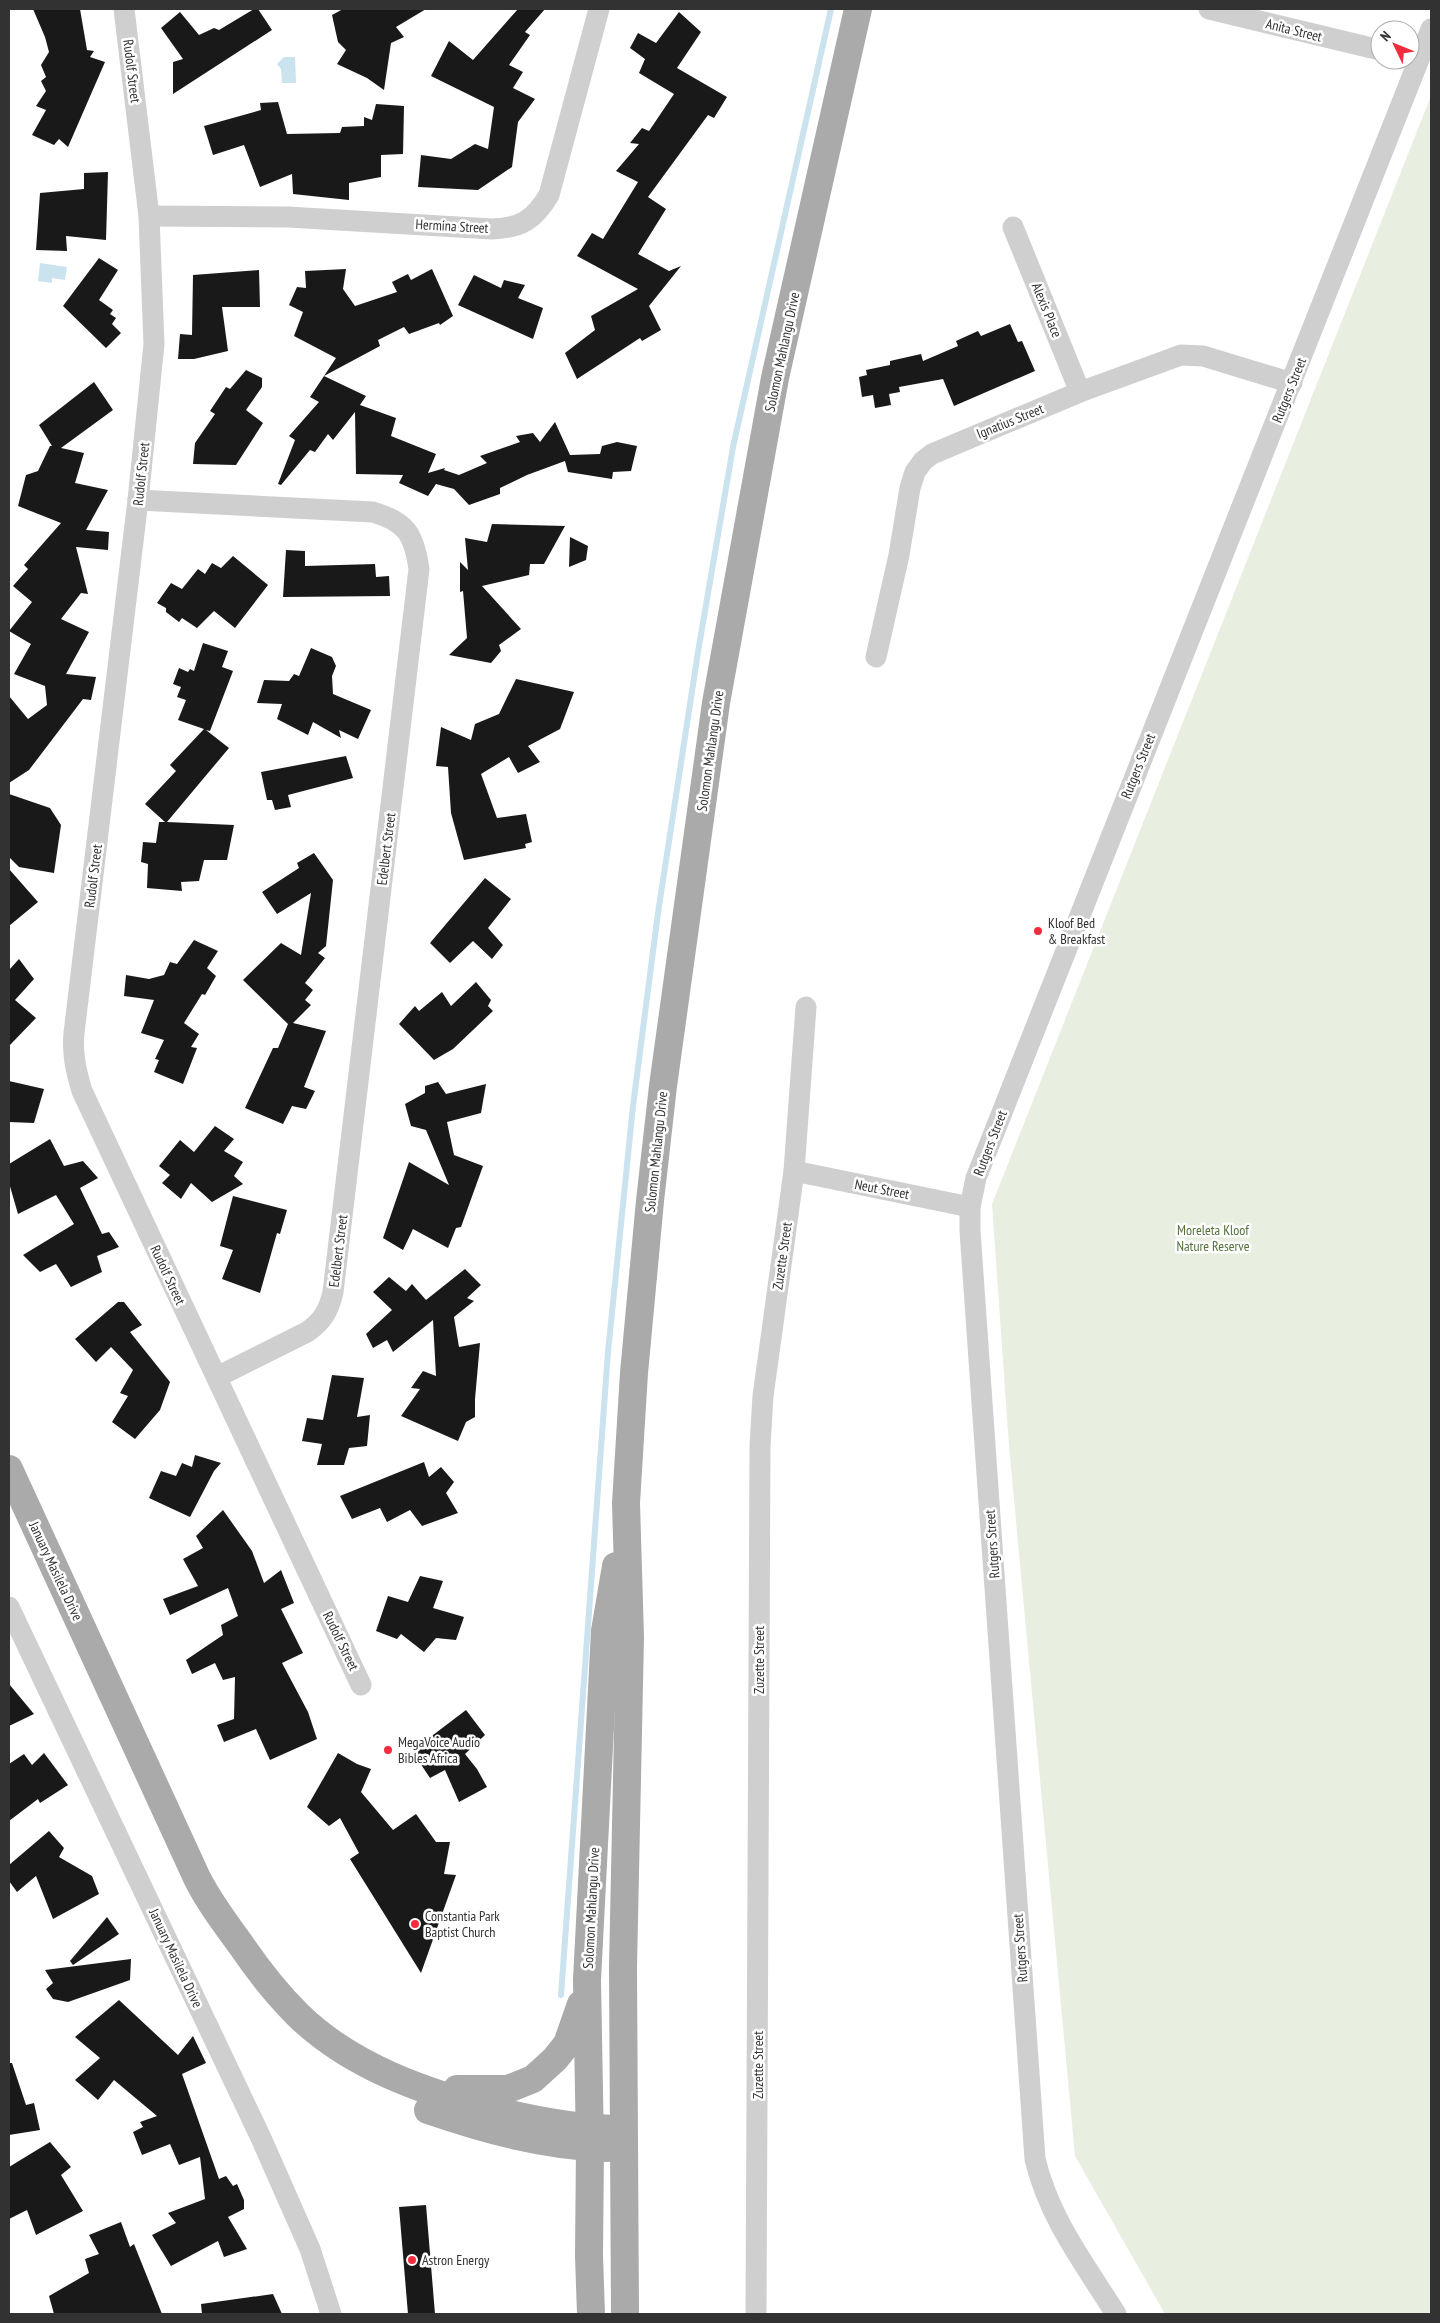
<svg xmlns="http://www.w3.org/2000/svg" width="1440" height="2323" font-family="'PT Sans Narrow',sans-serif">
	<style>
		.green { fill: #e8efe0 }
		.water { fill: #cbe2ef }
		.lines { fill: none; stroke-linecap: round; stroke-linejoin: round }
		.stream { stroke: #cbe2ef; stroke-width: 6 }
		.building { fill: #191919 }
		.minor { stroke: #cfcfcf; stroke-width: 21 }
		.major { stroke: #aaa; stroke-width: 28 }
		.poi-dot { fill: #f12c3c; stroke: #fff; stroke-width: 2 }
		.labels { text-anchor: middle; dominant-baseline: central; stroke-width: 5; stroke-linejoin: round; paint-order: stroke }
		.street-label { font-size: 14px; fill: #323232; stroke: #fff }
		.poi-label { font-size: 14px; fill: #323232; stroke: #fff; text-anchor: start }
		.park-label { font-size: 14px; fill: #55723b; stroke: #fff }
	</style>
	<rect width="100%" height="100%" fill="#fff"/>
	<polygon class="green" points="1431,96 1431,2314 1165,2314 1075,2156 1009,1446 992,1204"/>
	<g class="water">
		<polygon points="284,57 295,57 296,83 282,83 281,69 277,64"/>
		<polygon points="40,263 67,267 65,280 52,278 52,283 38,281"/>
	</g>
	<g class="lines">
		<polyline class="stream" points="561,1995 608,1352 633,1106 658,913 698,652 733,447 831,9"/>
	</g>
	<g class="building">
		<polygon points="33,9 80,9 87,50 94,51 90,57 105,62 68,147 59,139 54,145 32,135 46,110 36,106 46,91 41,81 46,77 41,65 49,52 45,37"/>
		<polygon points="254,9 258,9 272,30 173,94 173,62 183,59 161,28 180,12 199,35 214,28 219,30"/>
		<polygon points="343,9 426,9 396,27 404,37 391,43 384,90 367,78 337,64 346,50 338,42 332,15"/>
		<polygon points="518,9 545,9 525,32 530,35 509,65 523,72 513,88 535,99 518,122 512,167 478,190 418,187 421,155 451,159 475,144 488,149 494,107 431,76 449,41 473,60"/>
		<polygon points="679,12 701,32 677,68 727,97 714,118 708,115 648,197 666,209 638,254 669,271 681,266 649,306 661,330 642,341 640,338 577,379 565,353 595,330 591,316 638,289 577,256 592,233 603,239 638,182 616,171 639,144 630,143 642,128 649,131 674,94 639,73 645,59 630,48 638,33 656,43"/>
		<polygon points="278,102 287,134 340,133 342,127 364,126 364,117 372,120 376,104 404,106 403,154 381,155 381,177 349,183 349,200 293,194 292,174 260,187 244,145 213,155 204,126 261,110 260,103"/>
		<polygon points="108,172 106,240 66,236 67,251 36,250 40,193 84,189 84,173"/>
		<polygon points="99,258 118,270 99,300 113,310 110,314 116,318 112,324 121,333 106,348 63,306"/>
		<polygon points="346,269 343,289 355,306 397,292 392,282 408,274 411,280 432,269 453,316 440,325 439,323 409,334 404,327 378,340 380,346 324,376 366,396 360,405 396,418 391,436 436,454 428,473 445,468 444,470 459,475 487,463 480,456 520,442 516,436 533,433 540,442 555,422 570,455 600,454 602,446 617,442 637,446 631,471 613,472 612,479 568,472 565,461 527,475 500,488 500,494 469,505 454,489 436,484 428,496 399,483 403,475 356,474 355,412 333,440 328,434 315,452 310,450 281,485 278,484 295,440 289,436 319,402 310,397 336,358 294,336 303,312 289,305 297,287 306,288 305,271"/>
		<polygon points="259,270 260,307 222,307 228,351 194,359 178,359 180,334 192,335 193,275"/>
		<polygon points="474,275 501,288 504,280 525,285 518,298 543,308 533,339 458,305"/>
		<polygon points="1010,324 1018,342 1022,341 1035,371 954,406 943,379 899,387 900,392 889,394 891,405 875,408 873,395 862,397 859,377 867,375 866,370 890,365 890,361 921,354 923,361 958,346 956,341 978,331 981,336"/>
		<polygon points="246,370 262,378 262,387 246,410 263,423 236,465 193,464 195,443 215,414 210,411 226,387 230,389"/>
		<polygon points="94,382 113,410 61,448 84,453 75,483 108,490 86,530 109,532 108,550 76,547 88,594 81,593 61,619 89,632 66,674 96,677 91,700 83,699 29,770 9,783 9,696 28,719 47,705 45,686 14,674 31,644 9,631 32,602 13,586 28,569 24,565 61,523 18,506 26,475 38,471 50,446 52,446 39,425"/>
		<polygon points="492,524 565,526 544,564 530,564 529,575 482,586 521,629 499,645 501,651 491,663 449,655 467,638 463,591 460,592 460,562 468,570 465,538 487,542"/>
		<polygon points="570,537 588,546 586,560 569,567"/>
		<polygon points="286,550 305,551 305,566 375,564 376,577 389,576 390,596 283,597"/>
		<polygon points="233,556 268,585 235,628 214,611 197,628 182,618 179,622 166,612 166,608 157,603 171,583 182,589 198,569 205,574 212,563 221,568"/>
		<polygon points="203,643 228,651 222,667 233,671 210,731 206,730 229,748 167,822 234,825 227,860 204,860 199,881 181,882 182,891 147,888 148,864 141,862 143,842 156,843 159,822 165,822 145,804 176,771 170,765 204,729 178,720 186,700 177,697 181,687 173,684 179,668 188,672 190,669 194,671"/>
		<polygon points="311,648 332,657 336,666 332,676 333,694 371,710 358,739 339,730 341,738 313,722 308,735 277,719 282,704 257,703 264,680 289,681 294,674 299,676"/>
		<polygon points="516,679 574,692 560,729 528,746 540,762 518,773 509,757 481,774 497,818 526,814 532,842 525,844 526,848 464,860 451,813 448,767 436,766 441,727 471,740 475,724 499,714"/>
		<polygon points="346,756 353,778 288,795 291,807 275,810 272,800 267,800 261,772"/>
		<polygon points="9,794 50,808 61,825 54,873 19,867 9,857"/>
		<polygon points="314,853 333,880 326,946 318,953 325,958 305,983 313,990 305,1000 311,1005 293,1023 326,1031 304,1087 315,1091 306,1109 292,1106 283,1124 245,1108 273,1048 278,1048 288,1024 243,980 281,943 301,955 311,893 277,914 262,892 299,868 297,863"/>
		<polygon points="9,869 38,902 9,926"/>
		<polygon points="485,878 511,899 488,928 503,945 492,959 473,941 450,963 430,943"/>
		<polygon points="194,940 218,951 207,968 216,976 205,995 202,994 184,1023 199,1034 191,1047 197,1048 183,1084 154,1072 159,1060 155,1059 164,1040 141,1033 154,1000 124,996 126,975 149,979 164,975 170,962 177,964"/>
		<polygon points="19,959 34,979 15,1000 36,1018 9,1046 9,970"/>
		<polygon points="476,982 491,1000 488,1006 493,1011 453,1049 434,1060 399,1024 415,1006 419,1011 442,992 451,1006"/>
		<polygon points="9,1081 44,1089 34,1123 9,1122"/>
		<polygon points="438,1082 446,1094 486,1084 481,1113 447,1122 454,1155 483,1166 461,1227 456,1228 448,1248 413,1229 403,1250 383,1238 409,1162 449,1185 426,1130 411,1126 405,1104 425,1093 425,1086"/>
		<polygon points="215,1126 234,1139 224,1151 243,1162 234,1176 243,1184 212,1202 191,1183 181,1199 162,1183 170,1175 159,1166 180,1140 194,1152"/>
		<polygon points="50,1139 64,1166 83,1161 98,1178 80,1188 102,1234 109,1232 119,1247 97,1256 102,1272 71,1287 56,1264 40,1272 23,1255 74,1224 56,1195 18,1214 9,1183 9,1164"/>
		<polygon points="233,1196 287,1210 280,1234 277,1233 260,1293 222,1279 233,1250 220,1246"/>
		<polygon points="465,1269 481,1285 467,1298 474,1301 454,1317 459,1347 480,1343 475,1399 475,1417 466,1422 458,1441 401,1416 420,1389 411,1388 423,1371 436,1376 433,1320 393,1352 387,1340 373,1348 366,1334 392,1310 373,1292 389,1277 406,1291 412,1284 426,1300"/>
		<polygon points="118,1302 124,1302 142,1325 130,1332 170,1382 160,1410 135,1439 112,1422 128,1396 120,1393 133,1370 111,1347 96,1362 75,1339"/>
		<polygon points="332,1375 364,1378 357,1417 370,1415 367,1446 349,1448 344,1465 317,1465 322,1444 302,1441 307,1418 323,1420"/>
		<polygon points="195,1455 221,1463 214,1471 190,1517 149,1498 161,1471 176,1476 182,1463 192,1467"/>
		<polygon points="424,1462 429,1477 441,1467 454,1482 446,1493 458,1513 422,1526 410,1510 387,1522 380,1508 352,1519 340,1496"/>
		<polygon points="223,1510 252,1551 264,1583 281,1570 294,1603 281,1609 303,1653 282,1663 308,1712 317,1739 270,1760 256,1729 224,1742 217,1725 234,1719 235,1677 223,1680 215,1663 192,1674 186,1660 223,1635 221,1625 238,1616 228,1588 170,1615 163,1599 198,1586 183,1559 203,1548 196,1536"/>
		<polygon points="420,1576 443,1581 433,1608 464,1617 456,1640 436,1638 424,1652 401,1634 397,1639 376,1631 388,1596 408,1602"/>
		<polygon points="9,1684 34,1714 9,1726"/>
		<polygon points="466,1710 485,1735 465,1754 477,1769 487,1787 459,1802 445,1770 430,1778 412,1751"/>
		<polygon points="44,1753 68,1785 40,1803 38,1799 9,1821 9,1764 24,1754 32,1765"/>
		<polygon points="338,1753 357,1764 371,1769 361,1792 393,1830 416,1814 436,1842 450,1842 444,1874 456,1875 421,1973 350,1859 359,1853 340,1818 329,1826 307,1807"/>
		<polygon points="49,1831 64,1848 59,1857 92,1876 99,1894 53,1919 36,1876 17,1892 9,1881 9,1865"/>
		<polygon points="107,1917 119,1934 73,1965 70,1961"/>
		<polygon points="131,1959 130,1980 68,2002 53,1999 46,1989 53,1983 45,1970"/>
		<polygon points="119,2000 178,2055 193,2036 206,2063 182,2074 219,2179 226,2176 233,2186 237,2184 244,2200 244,2209 228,2217 247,2249 224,2257 218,2241 171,2266 152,2235 176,2223 168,2213 205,2199 200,2157 179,2165 170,2144 142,2155 133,2132 143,2127 140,2122 157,2116 114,2080 98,2100 75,2080 100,2058 75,2037"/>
		<polygon points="9,2063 12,2063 26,2105 34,2103 40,2130 9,2135"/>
		<polygon points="50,2142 71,2167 61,2175 83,2211 36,2235 27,2210 9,2219 9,2167"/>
		<polygon points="426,2205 435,2314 408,2314 399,2207"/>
		<polygon points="121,2222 130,2247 134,2244 162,2314 54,2314 49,2296 89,2273 85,2259 99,2254 89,2235"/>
		<polygon points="273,2294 282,2314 202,2314 201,2304"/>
	</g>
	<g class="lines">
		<g class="minor">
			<path d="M124,9L149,216L154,344L138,500L74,1033C72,1054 76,1071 82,1091L361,1685"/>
			<polyline points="1209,9 1380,50"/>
			<path d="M149,216L288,217L492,229C521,228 534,220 549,195L599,9"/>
			<polyline points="1013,227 1080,392"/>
			<path d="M138,500L373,512C407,522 414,535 419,569L333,1292C329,1310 323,1321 307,1332L217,1377"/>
			<polyline points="876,657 899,555 910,488 915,472 923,461 932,454 1080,392 1181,355 1203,356 1292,383"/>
			<polyline points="794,1171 970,1207"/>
			<polyline points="9,1607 261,2138 310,2249 331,2314"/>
			<polyline points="756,2314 760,1446 763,1396 794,1171 806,1007"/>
			<path d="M1116,2314C1084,2263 1049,2218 1035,2159L970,1231V1207L976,1178L1431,29"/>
		</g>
		<g class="major">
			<path d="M9,1469L197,1878C209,1902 225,1923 241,1945C258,1970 276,1993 298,2015C351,2067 427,2093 497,2111C538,2121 581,2129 623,2129"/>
			<polyline points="457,2089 508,2089 533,2079 555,2059 567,2044 581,2004"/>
			<path d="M428,2110C486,2130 545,2146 607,2148"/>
			<polyline points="591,2314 589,2256 590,2147 587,1980 605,1631 616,1566"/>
			<polyline points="625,2314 623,1967 630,1637 626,1503 634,1373 650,1201 663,1086 716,703 775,378 858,9"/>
		</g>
	</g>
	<g class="poi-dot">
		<circle cx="1038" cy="931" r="5"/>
		<circle cx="388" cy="1750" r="5"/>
		<circle cx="415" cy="1924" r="5"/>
		<circle cx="412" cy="2260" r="5"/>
	</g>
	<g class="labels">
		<g class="street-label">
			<text transform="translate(1294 30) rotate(14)">Anita Street</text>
			<text transform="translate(132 71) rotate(83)">Rudolf Street</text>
			<text transform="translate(452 226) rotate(3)">Hermina Street</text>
			<text transform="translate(1047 310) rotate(68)">Alexis Place</text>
			<text transform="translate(782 352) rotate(-78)">Solomon Mahlangu Drive</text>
			<text transform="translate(1289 390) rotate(-68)">Rutgers Street</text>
			<text transform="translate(1010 421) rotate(-22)">Ignatius Street</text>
			<text transform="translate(141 474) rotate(-84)">Rudolf Street</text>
			<text transform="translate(710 751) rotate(-82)">Solomon Mahlangu Drive</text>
			<text transform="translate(1138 766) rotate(-68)">Rutgers Street</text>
			<text transform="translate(386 849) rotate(-83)">Edelbert Street</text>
			<text transform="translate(93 876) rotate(-83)">Rudolf Street</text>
			<text transform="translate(990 1143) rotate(-69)">Rutgers Street</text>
			<text transform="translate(656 1152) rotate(-84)">Solomon Mahlangu Drive</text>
			<text transform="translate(882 1189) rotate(11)">Neut Street</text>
			<text transform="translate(338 1251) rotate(-83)">Edelbert Street</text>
			<text transform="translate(782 1256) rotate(-82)">Zuzette Street</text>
			<text transform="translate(168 1275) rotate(65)">Rudolf Street</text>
			<text transform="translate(992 1544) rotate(-94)">Rutgers Street</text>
			<text transform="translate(56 1571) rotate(65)">January Masilela Drive</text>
			<text transform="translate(341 1641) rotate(64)">Rudolf Street</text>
			<text transform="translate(759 1660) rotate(-90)">Zuzette Street</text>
			<text transform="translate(591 1908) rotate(-87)">Solomon Mahlangu Drive</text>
			<text transform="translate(1020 1948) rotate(-94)">Rutgers Street</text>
			<text transform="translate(176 1958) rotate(65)">January Masilela Drive</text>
			<text transform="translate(758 2065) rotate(-90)">Zuzette Street</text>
		</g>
		<g class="poi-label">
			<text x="1048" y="923">Kloof Bed<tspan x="1048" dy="16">&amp; Breakfast</tspan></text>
			<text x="398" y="1742">MegaVoice Audio<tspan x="398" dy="16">Bibles Africa</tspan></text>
			<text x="425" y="1916">Constantia Park<tspan x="425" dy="16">Baptist Church</tspan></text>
			<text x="422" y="2260">Astron Energy</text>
		</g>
		<g class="park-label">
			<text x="1213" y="1230">Moreleta Kloof<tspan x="1213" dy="16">Nature Reserve</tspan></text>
		</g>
	</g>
	<rect width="1440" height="2323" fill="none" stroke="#323232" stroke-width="20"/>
	<g transform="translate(1395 45) rotate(313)"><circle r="24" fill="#ffffff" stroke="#adadad"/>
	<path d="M0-4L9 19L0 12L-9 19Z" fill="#f12c3c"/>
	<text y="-8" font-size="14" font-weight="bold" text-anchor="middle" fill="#323232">N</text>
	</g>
</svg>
